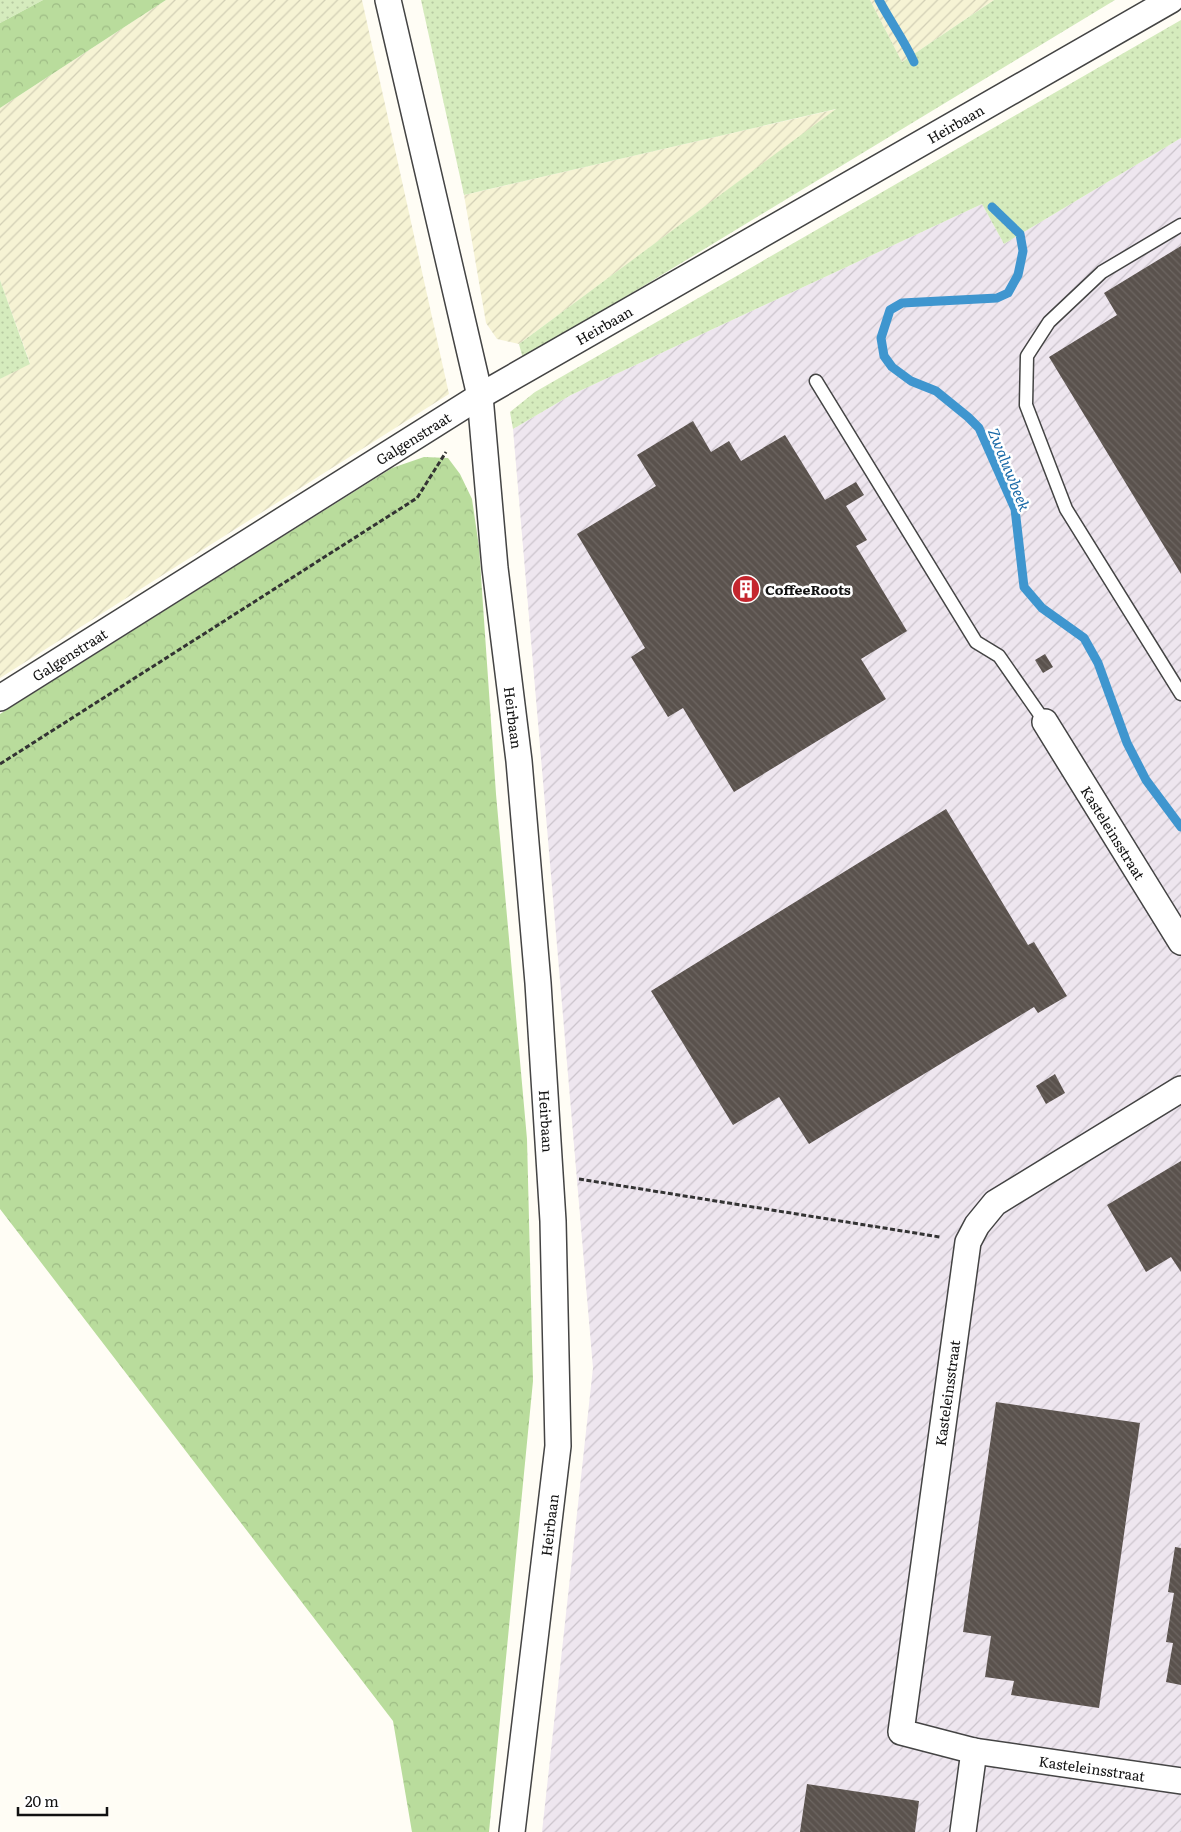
<svg xmlns="http://www.w3.org/2000/svg" width="1181" height="1832" font-family="Literata,serif">
	<style>
		.industrial { fill: url(#industrial-furrows) }
		.farmland { fill: url(#farmland-furrows) }
		.grass { fill: url(#grass-dots) }
		.forest { fill: url(#forest-crowns) }
		.lines { fill: none; stroke-linecap: round; stroke-linejoin: round }
		.stream { stroke: #3f96cf; stroke-width: 9 }
		.building { fill: url(#building-back-hatch) }
		.lane-casing { stroke: #444; stroke-width: 15 }
		.street-casing { stroke: #444; stroke-width: 28 }
		.path { stroke: #333; stroke-width: 3; stroke-dasharray: 5 2.5; stroke-linecap: butt }
		.lane { stroke: #fff; stroke-width: 12 }
		.street { stroke: #fff; stroke-width: 25 }
		.labels { text-anchor: middle; dominant-baseline: central; stroke-width: 5; stroke-linejoin: round; paint-order: stroke }
		.street-label { font-size: 14px; fill: #111; stroke: #fff }
		.poi-label { font-size: 14px; font-weight: bold; fill: #111; stroke: #fff; text-anchor: start }
		.water-label { font-size: 15px; font-style: italic; fill: #1768a6; stroke: #fff }
	</style>
	<defs>
		<pattern id="industrial-furrows" width="10" height="10" patternUnits="userSpaceOnUse" patternTransform="scale(1.25)"><rect width="10" height="10" fill="#eee6ef"/><path d="M-1 1l2-2M0 10L10 0M9 11l2-2" fill="none" stroke="#cbc4cc"/></pattern>
		<pattern id="farmland-furrows" width="10" height="10" patternUnits="userSpaceOnUse" patternTransform="scale(1.25)"><rect width="10" height="10" fill="#f6f3d4"/><path d="M-1 1l2-2M0 10L10 0M9 11l2-2" fill="none" stroke="#d2cfb5"/></pattern>
		<pattern id="grass-dots" width="8" height="8" patternUnits="userSpaceOnUse" patternTransform="scale(1.25)"><rect width="8" height="8" fill="#d5ebbd"/><path d="M2 2h.1M6 6h.1" fill="none" stroke="#b6c8a1" stroke-width="1.8" stroke-linecap="round"/></pattern>
		<pattern id="forest-crowns" width="20" height="18" patternUnits="userSpaceOnUse" patternTransform="scale(1.25)"><rect width="20" height="18" fill="#b9dc9c"/><path d="M2 6a3 3 0 1 1 6 0M12 15a3 3 0 1 1 6 0" fill="none" stroke="#9ebc85"/></pattern>
		<pattern id="building-back-hatch" width="6" height="6" patternUnits="userSpaceOnUse" patternTransform="scale(1.25)"><rect width="6" height="6" fill="#5a524d"/><path d="M-1 5l2 2M0 0l6 6M5-1l2 2" fill="none" stroke="#6d6662"/></pattern>
	</defs>
	<rect width="100%" height="100%" fill="#fffdf5"/>
	<polygon class="industrial" points="1181,138 1181,1832 542,1832 593,1368 513,429 571,395 982,204 1004,244"/>
	<g class="farmland">
		<polygon points="166,0 362,0 449,394 0,678 0,379 30,363 0,280 0,108"/>
		<polygon points="870,0 994,0 902,62"/>
		<polygon points="837,109 519,344 497,339 486,323 464,195"/>
	</g>
	<g class="grass">
		<polygon points="0,0 43,0 0,23"/>
		<polygon points="421,0 870,0 902,62 994,0 1115,0 523,359 519,344 836,109 464,195"/>
		<polygon points="1181,20 1181,138 1004,244 982,204 571,395 513,429 510,412 535,392"/>
		<polygon points="0,280 30,364 0,379"/>
	</g>
	<g class="forest">
		<polygon points="43,0 166,0 0,108 0,23"/>
		<polygon points="424,457 448,458 460,474 472,499 479,547 496,794 527,1139 533,1381 489,1832 412,1832 393,1721 0,1209 0,714 392,468"/>
	</g>
	<g class="lines">
		<g class="stream">
			<path d="M879,0C890,21 904,40 914,62"/>
			<polyline points="992,207 1020,234 1023,251 1018,275 1008,293 997,298 902,303 890,310 881,338 884,356 892,367 911,381 936,391 968,417 979,428 1015,509 1024,587 1042,608 1084,638 1098,663 1127,743 1146,780 1181,827"/>
		</g>
	</g>
	<g class="building">
		<polygon points="1181,246 1181,574 1049,357 1117,315 1104,293"/>
		<polygon points="693,421 711,452 729,441 741,461 785,435 825,500 856,482 864,495 846,506 867,540 856,546 907,631 861,659 886,699 734,792 683,708 668,717 631,657 645,648 577,534 656,486 637,455"/>
		<polygon points="1045,654 1053,667 1043,673 1035,660"/>
		<polygon points="946,809 1028,945 1034,942 1067,996 1038,1013 1034,1007 809,1144 779,1097 733,1125 651,991"/>
		<polygon points="1055,1074 1065,1093 1046,1104 1036,1086"/>
		<polygon points="1181,1161 1181,1272 1171,1257 1146,1272 1107,1205"/>
		<polygon points="996,1402 1140,1423 1099,1708 1011,1695 1014,1681 985,1677 991,1636 963,1632"/>
		<polygon points="1175,1547 1181,1548 1181,1685 1166,1682 1173,1643 1166,1642 1174,1593 1168,1592"/>
		<polygon points="807,1784 919,1801 915,1832 800,1832"/>
	</g>
	<g class="lines">
		<defs>
			<g id="lane">
				<polyline points="1181,225 1102,272 1049,322 1027,356 1026,405 1066,509 1181,694"/>
				<polyline points="816,381 976,642 999,656 1045,722"/>
			</g>
			<g id="street">
				<path id="s1" d="M388,0L480,396L495,568L519,761L538,983L553,1221L558,1446L512,1832"/>
				<path id="s2" d="M0,698L480,396L1171,0"/>
				<path id="s3" d="M1045,722L1181,942"/>
				<path id="s4" d="M1181,1089L995,1203L977,1225L968,1242L901,1732L974,1751L1181,1781"/>
				<polyline points="963,1832 974,1751"/>
			</g>
		</defs>
		<use href="#lane" class="lane-casing"/>
		<use href="#street" class="street-casing"/>
		<g class="path">
			<polyline points="0,764 417,498 446,452"/>
			<polyline points="579,1179 940,1237"/>
		</g>
		<use href="#lane" class="lane"/>
		<use href="#street" class="street"/>
	</g>
	<defs>
		<symbol id="building-disc" viewBox="-11 -11 22 22"><circle r="9.5" fill="#c4262e" stroke="#fff"/><path d="M-4-6H4V6H1V3H-1V6H-4ZM-2.5-4.3h1.7v1.8h-1.7ZM.8-4.3h1.7v1.8H.8ZM-2.5-1h1.7V.8h-1.7ZM.8-1h1.7V.8H.8Z" fill="#fff"/></symbol>
	</defs>
	<g fill-rule="evenodd">
		<use href="#building-disc" x="730" y="573" width="32" height="32"/>
	</g>
	<g class="labels">
		<g class="street-label">
			<text stroke="none"><textPath href="#s2" startOffset="1115">Heirbaan</textPath></text>
			<text stroke="none"><textPath href="#s2" startOffset="710">Heirbaan</textPath></text>
			<text stroke="none"><textPath href="#s2" startOffset="488">Galgenstraat</textPath></text>
			<text stroke="none"><textPath href="#s2" startOffset="82">Galgenstraat</textPath></text>
			<text stroke="none"><textPath href="#s1" startOffset="730">Heirbaan</textPath></text>
			<text stroke="none"><textPath href="#s3" startOffset="130">Kasteleinsstraat</textPath></text>
			<text stroke="none"><textPath href="#s1" startOffset="1135">Heirbaan</textPath></text>
			<text transform="translate(947 1393) rotate(-82)">Kasteleinsstraat</text>
			<text transform="translate(549 1525) rotate(-83)">Heirbaan</text>
			<text stroke="none"><textPath href="#s4" startOffset="955">Kasteleinsstraat</textPath></text>
		</g>
		<g class="poi-label">
			<text x="765" y="589">CoffeeRoots</text>
		</g>
		<g class="water-label">
			<text transform="translate(1010 469) rotate(68)">Zwaluwbeek</text>
		</g>
	</g>
	<path d="M18 1807v8h89v-8" fill="none" stroke="#111111" stroke-width="2.5"/>
	<text x="25" y="1807" font-size="15" fill="#111111" stroke="#ffffff" stroke-width="4" paint-order="stroke">20 m</text>
</svg>
